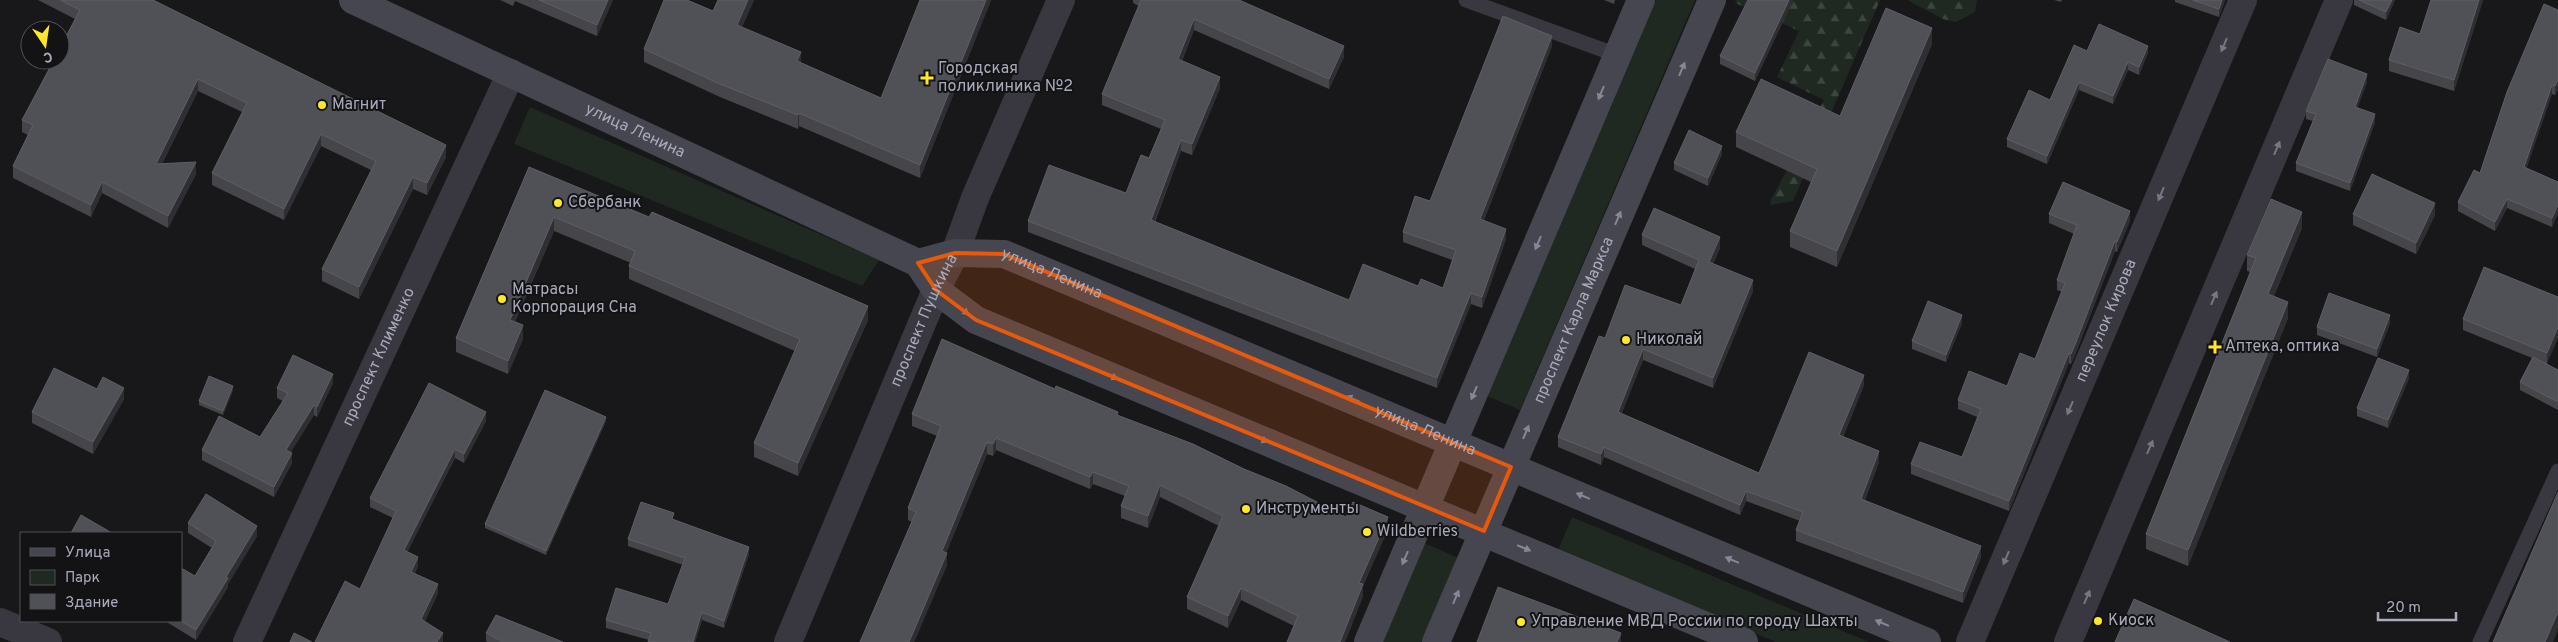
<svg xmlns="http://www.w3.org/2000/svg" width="2558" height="642" font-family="Overpass,sans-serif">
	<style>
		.forest { fill: url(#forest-firs) }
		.green { fill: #1f2922 }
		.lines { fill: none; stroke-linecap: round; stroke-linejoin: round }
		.service { stroke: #393840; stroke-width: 15 }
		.minor { stroke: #393840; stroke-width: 28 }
		.secondary { stroke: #464650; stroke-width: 28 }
		.wall { fill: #45454a }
		.shaded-wall { fill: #2f2e32 }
		.building { fill: #505057; stroke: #5e5e66 }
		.oneway { fill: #777784 }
		.oneway2 { fill: #868896 }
		.marked { fill: #e8590c; fill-opacity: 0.2; stroke: #e8590c; stroke-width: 4; stroke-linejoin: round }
		.poi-dot { fill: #ffe82b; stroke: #131315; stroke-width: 2 }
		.labels { text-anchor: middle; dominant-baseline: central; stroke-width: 4; stroke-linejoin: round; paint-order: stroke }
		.poi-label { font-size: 16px; fill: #a9abbb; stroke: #131315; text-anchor: start }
		.street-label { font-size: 16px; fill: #a9abbb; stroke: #131315 }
	</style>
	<defs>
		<pattern id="forest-firs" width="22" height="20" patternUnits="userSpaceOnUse" patternTransform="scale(1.25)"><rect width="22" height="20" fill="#1f2922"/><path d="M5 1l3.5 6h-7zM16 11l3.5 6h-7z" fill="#3d4540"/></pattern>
	</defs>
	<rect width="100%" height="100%" fill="#18181a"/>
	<g class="forest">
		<polygon points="1736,0 1880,0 1793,201 1771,205 1770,202 1824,100 1777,77 1799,31 1735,3"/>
		<polygon points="1907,0 1977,0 1975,12 1956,22 1943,19"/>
	</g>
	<g class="green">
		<polygon points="1656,0 1695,0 1520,410 1487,396"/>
		<polygon points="530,107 879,260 862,286 514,144"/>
		<polygon points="1572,517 1869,642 1776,642 1558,550"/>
		<polygon points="1422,542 1461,559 1425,642 1378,642"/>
	</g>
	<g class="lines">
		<g class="service">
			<polyline points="1466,0 1617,55"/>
			<polyline points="2480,642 2558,471"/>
		</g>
		<g class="minor">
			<polyline points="0,622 48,642"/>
			<path id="s1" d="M247,642L511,73"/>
			<path id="s2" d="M788,642L936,290L955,253L975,198L1061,0"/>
			<path id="s3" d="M1970,642L2243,0"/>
			<polyline points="2068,642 2339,0"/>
		</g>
		<g class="secondary">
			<path id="s4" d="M353,0L918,263L936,290L976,320L1744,642"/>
			<path id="s5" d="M918,263L955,253L1004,254L1927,642"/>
			<polyline points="1368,642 1641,0"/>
			<path id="s6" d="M1436,642L1712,0"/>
		</g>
	</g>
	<g class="wall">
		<polygon points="38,0 155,0 155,1 446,157 427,195 413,189 359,299 322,281 322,269 371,170 321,146 284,220 212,185 212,173 242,112 198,91 162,164 196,174 168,228 102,193 91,217 13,178 13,166 28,135 22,132 22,120 75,19"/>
		<polygon points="500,0 613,0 597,36 515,1 513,6"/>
		<polygon points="718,0 754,0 742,27 801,63 881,98 920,0 991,0 920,178 799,126 798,129 720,97 644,62 644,49 713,11"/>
		<polygon points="1133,0 1239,0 1344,57 1329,89 1194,30 1182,61 1220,88 1192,155 1181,151 1155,222 1349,300 1418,286 1443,288 1452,260 1403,242 1403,232 1430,201 1552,46 1484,220 1506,239 1482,308 1471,304 1437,388 1028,232 1028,221 1126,193 1149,158 1161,129 1102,105 1102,94 1139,6 1133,3"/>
		<polygon points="1604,0 1615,0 1614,4"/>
		<polygon points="1748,0 1793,0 1755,81 1720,64 1720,56"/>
		<polygon points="2054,0 2062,0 2061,2"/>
		<polygon points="2175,0 2225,0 2219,17 2175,2"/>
		<polygon points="2354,0 2395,0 2386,20 2354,5"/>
		<polygon points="2431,0 2483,0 2454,91 2389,71 2389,60 2420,34"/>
		<polygon points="2558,10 2558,89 2555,95 2552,94 2526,168 2558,182 2558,213 2552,227 2507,208 2495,231 2458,211 2458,202 2480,173"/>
		<polygon points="1932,44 1837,267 1790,247 1790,231 1811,182 1736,147 1736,132 1840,116"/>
		<polygon points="2087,51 2148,53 2139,75 2128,70 2113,104 2079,90 2047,164 2007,147 2007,139 2050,100"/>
		<polygon points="2367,82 2357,108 2375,122 2350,191 2296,171 2296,163 2313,121 2306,119 2306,111"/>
		<polygon points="1722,154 1708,186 1674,170 1674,163"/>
		<polygon points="529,167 868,320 798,476 754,457 754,443 795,351 629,279 629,266 631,263 554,231 515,322 523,339 508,374 456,352 456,338"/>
		<polygon points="2049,214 2130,221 2117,252 2115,251 2075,355 2071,364 2069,363 2009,511 1911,474 1911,464 1962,457 1977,417 1958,409 1958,400 2007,386 2035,359 2062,292 2057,290 2057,280 2074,234 2049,223"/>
		<polygon points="2353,214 2435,215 2416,254 2353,225"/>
		<polygon points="2302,228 2274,296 2288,318 2188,566 2146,549 2146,534 2250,272 2247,271 2247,255"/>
		<polygon points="1642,235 1720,248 1713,264 1753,291 1713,388 1643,360 1621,414 1759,473 1864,385 1843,437 1879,462 1865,500 1981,557 1963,603 1796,541 1796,530 1800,521 1746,501 1740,515 1604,457 1601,465 1558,447 1558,437 1681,305 1695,269 1642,245"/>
		<polygon points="2558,297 2547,364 2558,370 2558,410 2520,390 2520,382 2532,358 2463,330 2463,319"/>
		<polygon points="1962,323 1946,362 1912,349 1912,341"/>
		<polygon points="2390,323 2377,357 2317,335 2317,327"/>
		<polygon points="2409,378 2388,428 2357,416 2357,408"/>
		<polygon points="333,383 317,417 314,415 290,453 292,463 274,497 202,460 202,450 260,437 283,401 277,398 277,388"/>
		<polygon points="97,389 124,399 93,454 32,423 32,412"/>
		<polygon points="1055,389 1244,469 1346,517 1388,529 1363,586 1363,596 1345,642 1287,642 1294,626 1241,600 1228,628 1187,609 1187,597 1219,526 1160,497 1148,528 1121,518 1121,506 1125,496 1093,484 1090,489 996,450 993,456 987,454 946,553 947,565 914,642 860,642 912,522 908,520 908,508 937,436 912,426 912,414"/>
		<polygon points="233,390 223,415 199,405 199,401"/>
		<polygon points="486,421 464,463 455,458 407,552 418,566 415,573 438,593 425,621 443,642 360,589 393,518 370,507 370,498"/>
		<polygon points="606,421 546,555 485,528 485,524"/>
		<polygon points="674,520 749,554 724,628 702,620 695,642 648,642 649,640 606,628 606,620 668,604 683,565 628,546 628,539"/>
		<polygon points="188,523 257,536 228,584 228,587 196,640 165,621 181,621 195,576 212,548 188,533"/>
		<polygon points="486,633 563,642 488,642 486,641"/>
	</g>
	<g class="shaded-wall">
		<polygon points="608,0 613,0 597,36 597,25"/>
		<polygon points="748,0 754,0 737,38 737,25"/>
		<polygon points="986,0 991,0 920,178 920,165"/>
		<polygon points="1789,0 1793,0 1755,81 1755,73"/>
		<polygon points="2222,0 2225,0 2219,17 2219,9"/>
		<polygon points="2392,0 2395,0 2386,20 2386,12"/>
		<polygon points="2479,0 2483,0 2454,91 2454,80"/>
		<polygon points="1194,19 1194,30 1178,70 1178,59"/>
		<polygon points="1932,28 1932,44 1837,267 1837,251"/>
		<polygon points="1552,36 1552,46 1480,230 1480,219"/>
		<polygon points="1344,46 1344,57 1329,89 1329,79"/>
		<polygon points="2148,46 2148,53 2139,75 2139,67"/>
		<polygon points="801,52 801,65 797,61"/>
		<polygon points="2128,62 2128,70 2113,104 2113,96"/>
		<polygon points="2367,74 2367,82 2355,115 2355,107"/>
		<polygon points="1220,77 1220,88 1192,155 1192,144"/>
		<polygon points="198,79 198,91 156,176 156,164"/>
		<polygon points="2558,80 2558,89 2555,95 2555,86"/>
		<polygon points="2079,82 2079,90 2047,164 2047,156"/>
		<polygon points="2552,85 2552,94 2524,176 2524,167"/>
		<polygon points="799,113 799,126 798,129 798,115"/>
		<polygon points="2375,114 2375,122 2350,191 2350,183"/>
		<polygon points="321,134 321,146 284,220 284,209"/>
		<polygon points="1181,140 1181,151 1151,231 1151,220"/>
		<polygon points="446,145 446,157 427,195 427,183"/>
		<polygon points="1722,146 1722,154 1708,186 1708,178"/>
		<polygon points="196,162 196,174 168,228 168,216"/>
		<polygon points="413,177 413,189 359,299 359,287"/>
		<polygon points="102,182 102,193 91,217 91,205"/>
		<polygon points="2507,199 2507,208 2495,231 2495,222"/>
		<polygon points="2435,203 2435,215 2416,254 2416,243"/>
		<polygon points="2558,205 2558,213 2552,227 2552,218"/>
		<polygon points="2130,211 2130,221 2117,252 2117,242"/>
		<polygon points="2302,212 2302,228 2268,310 2268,294"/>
		<polygon points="554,217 554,231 510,333 510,320"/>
		<polygon points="1506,229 1506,239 1482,308 1482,297"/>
		<polygon points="1720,237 1720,248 1709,273 1709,262"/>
		<polygon points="2115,241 2115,251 2071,364 2071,354"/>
		<polygon points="1753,280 1753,291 1713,388 1713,378"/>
		<polygon points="1471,293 1471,304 1437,388 1437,378"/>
		<polygon points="2288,302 2288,318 2188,566 2188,550"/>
		<polygon points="868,306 868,320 798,476 798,463"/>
		<polygon points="1962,315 1962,323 1946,362 1946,355"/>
		<polygon points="2390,315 2390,323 2377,357 2377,349"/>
		<polygon points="523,325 523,339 508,374 508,361"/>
		<polygon points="2558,327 2558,338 2547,364 2547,353"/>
		<polygon points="1643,349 1643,360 1618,423 1618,412"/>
		<polygon points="2069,353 2069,363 2009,511 2009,501"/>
		<polygon points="2409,370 2409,378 2388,428 2388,420"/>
		<polygon points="333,374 333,383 317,417 317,407"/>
		<polygon points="1864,375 1864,385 1839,446 1839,435"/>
		<polygon points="233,386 233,390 223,415 223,411"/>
		<polygon points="124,388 124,399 93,454 93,442"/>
		<polygon points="314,405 314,415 286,460 286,450"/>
		<polygon points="486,412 486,421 464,463 464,454"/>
		<polygon points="606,417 606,421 546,555 546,551"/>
		<polygon points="996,438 996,450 993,456 993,444"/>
		<polygon points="987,442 987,454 942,563 942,551"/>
		<polygon points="1604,447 1604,457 1601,465 1601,454"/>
		<polygon points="455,449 455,458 404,559 404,550"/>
		<polygon points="1879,451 1879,462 1861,509 1861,499"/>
		<polygon points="292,453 292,463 274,497 274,487"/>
		<polygon points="1093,472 1093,484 1090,489 1090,477"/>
		<polygon points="1160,485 1160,497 1148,528 1148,516"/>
		<polygon points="1746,491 1746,501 1740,515 1740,505"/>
		<polygon points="1388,517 1388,529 1363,586 1363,596 1345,642 1340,642 1359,583"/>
		<polygon points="257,526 257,536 228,584 228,587 196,640 196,630 226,577"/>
		<polygon points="1981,546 1981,557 1963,603 1963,592"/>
		<polygon points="749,547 749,554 724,628 724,621"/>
		<polygon points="947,553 947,565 914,642 909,642"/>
		<polygon points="418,557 418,566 411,581 411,572"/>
		<polygon points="438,584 438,593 421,629 421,619"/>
		<polygon points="1241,588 1241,600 1228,628 1228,616"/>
		<polygon points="702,612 702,620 695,642 693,642"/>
		<polygon points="2558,612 2558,630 2553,642 2545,642"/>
		<polygon points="443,633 443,642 437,642"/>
		<polygon points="1621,633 1621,642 1617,642"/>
	</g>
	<g class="building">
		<polygon points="60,0 153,0 446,145 427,183 413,177 359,287 322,269 376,161 321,134 284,209 212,173 247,103 198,79 156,164 196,162 168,216 102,182 91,205 13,166 33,125 22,120 54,60 60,60 60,48 80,10"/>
		<polygon points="539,0 608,0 597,25"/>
		<polygon points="664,0 687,0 713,11 718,0 748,0 737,25 801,52 797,61 881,98 920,0 986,0 920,165 799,113 798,115 720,84 644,49"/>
		<polygon points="1141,0 1239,0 1344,46 1329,79 1194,19 1178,59 1220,77 1192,144 1181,140 1151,220 1349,300 1363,264 1418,286 1421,279 1443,288 1456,250 1403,232 1415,196 1430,201 1503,16 1552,36 1480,219 1506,229 1482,297 1471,293 1437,378 1028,221 1049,165 1126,193 1141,155 1149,158 1165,120 1102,94"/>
		<polygon points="1748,0 1789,0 1755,73 1720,56"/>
		<polygon points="2193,0 2222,0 2219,9"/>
		<polygon points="2359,0 2392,0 2386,12"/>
		<polygon points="2431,0 2479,0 2454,80 2389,60 2400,27 2420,34"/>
		<polygon points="2544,4 2558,10 2558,80 2555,86 2552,85 2524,167 2558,182 2558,205 2552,218 2507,199 2495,222 2458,202 2474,170 2480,173 2507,92"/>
		<polygon points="1886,8 1932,28 1837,251 1790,231 1817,169 1736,132 1761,79 1840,116"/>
		<polygon points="2099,24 2148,46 2139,67 2128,62 2113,96 2079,82 2047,156 2007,139 2029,90 2050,100 2074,45 2087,51"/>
		<polygon points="2328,59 2367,74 2355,107 2375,114 2350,183 2296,163 2316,114 2306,111"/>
		<polygon points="1689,130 1722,146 1708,178 1674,163"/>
		<polygon points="529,167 649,217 652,212 868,306 798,463 754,443 800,339 629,266 635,251 554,217 510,320 523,325 508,361 456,338"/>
		<polygon points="2372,174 2435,203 2416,243 2353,214"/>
		<polygon points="2063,182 2130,211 2117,242 2115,241 2075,345 2071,354 2069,353 2009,501 1911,464 1920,442 1962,457 1981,409 1958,400 1969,371 2007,386 2020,353 2035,359 2065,283 2057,280 2077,225 2049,214"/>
		<polygon points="2271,199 2302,212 2268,294 2288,302 2188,550 2146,534 2256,258 2247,255"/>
		<polygon points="1654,208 1720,237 1709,262 1753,280 1713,378 1643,349 1618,412 1759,473 1809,352 1864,375 1839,435 1879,451 1861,499 1981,546 1963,592 1796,530 1803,512 1746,491 1740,505 1604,447 1601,454 1558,437 1599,336 1605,338 1625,285 1681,305 1699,260 1642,235"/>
		<polygon points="2484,267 2558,297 2558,327 2547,353 2463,319"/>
		<polygon points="2329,293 2390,315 2377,349 2317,327"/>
		<polygon points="1928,301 1962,315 1946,355 1912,341"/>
		<polygon points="942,339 1055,389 1056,386 1118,412 1117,415 1193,444 1244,469 1286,486 1346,517 1353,502 1388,517 1359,583 1363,584 1340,642 1287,642 1298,616 1241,588 1228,616 1187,597 1223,516 1160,485 1148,516 1121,506 1129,486 1093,472 1090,477 996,438 993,444 987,442 942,551 947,553 909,642 860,642 916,512 908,508 941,426 912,414"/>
		<polygon points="293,355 333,374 317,407 314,405 286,450 292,453 274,487 202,450 219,416 260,437 288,393 277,388"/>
		<polygon points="2533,357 2558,370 2558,402 2520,382"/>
		<polygon points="2378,358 2409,370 2388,420 2357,408"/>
		<polygon points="54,368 97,389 103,377 124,388 93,442 32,412"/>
		<polygon points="209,376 233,386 223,411 199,401"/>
		<polygon points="429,383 486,412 464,454 455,449 404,550 418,557 411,572 438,584 421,619 443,633 437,642 315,642 345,581 360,589 396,511 370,498"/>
		<polygon points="545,390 606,417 546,551 485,524"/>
		<polygon points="2558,492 2558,612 2545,642 2493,642"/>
		<polygon points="206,494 257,526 226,577 228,578 196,630 181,621 181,568 195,576 216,541 188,523"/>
		<polygon points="641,502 674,513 672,519 749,547 724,621 702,612 693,642 648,642 651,633 606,620 616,588 668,604 685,558 628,539"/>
		<polygon points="81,515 112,533 71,533"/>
		<polygon points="1498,587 1621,633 1617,642 1477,642"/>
		<polygon points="2134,599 2230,642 2115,642"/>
		<polygon points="496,615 563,642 503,642 486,633"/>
		<polygon points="294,633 312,642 290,642"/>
	</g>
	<defs><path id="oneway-solid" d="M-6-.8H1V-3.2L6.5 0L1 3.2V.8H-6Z" transform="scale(1.25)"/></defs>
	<g class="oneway">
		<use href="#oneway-solid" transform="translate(2224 45) rotate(113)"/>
		<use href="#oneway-solid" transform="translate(2277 148) rotate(-67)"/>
		<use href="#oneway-solid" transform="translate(2161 194) rotate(113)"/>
		<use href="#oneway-solid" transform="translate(2214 298) rotate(-67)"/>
		<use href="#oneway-solid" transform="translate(2070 408) rotate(113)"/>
		<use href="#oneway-solid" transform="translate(2150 447) rotate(-67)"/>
		<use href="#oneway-solid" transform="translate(2006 558) rotate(113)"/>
		<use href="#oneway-solid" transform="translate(2087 597) rotate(-67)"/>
	</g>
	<g class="oneway2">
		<use href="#oneway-solid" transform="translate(1682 69) rotate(-67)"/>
		<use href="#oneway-solid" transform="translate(1601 93) rotate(113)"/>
		<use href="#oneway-solid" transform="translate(1618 218) rotate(-67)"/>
		<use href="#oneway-solid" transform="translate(1538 243) rotate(113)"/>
		<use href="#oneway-solid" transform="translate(963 310) rotate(37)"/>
		<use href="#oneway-solid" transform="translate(1111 376) rotate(23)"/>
		<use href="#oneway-solid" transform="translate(1474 393) rotate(113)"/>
		<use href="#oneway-solid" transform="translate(1353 399) rotate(-157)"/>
		<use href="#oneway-solid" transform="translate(1526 432) rotate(-67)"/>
		<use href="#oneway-solid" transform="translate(1261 439) rotate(23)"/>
		<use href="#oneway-solid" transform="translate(1583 496) rotate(-157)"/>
		<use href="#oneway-solid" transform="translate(1524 548) rotate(23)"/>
		<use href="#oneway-solid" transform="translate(1405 558) rotate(113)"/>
		<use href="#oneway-solid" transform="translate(1732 560) rotate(-157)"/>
		<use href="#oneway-solid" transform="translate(1456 597) rotate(-67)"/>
		<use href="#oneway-solid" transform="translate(1882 623) rotate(-157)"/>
	</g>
	<path class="marked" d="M955,253L1004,254L1511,467L1484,531L976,320L936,290L918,263Z"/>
	<g class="poi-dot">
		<path d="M924.5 70.5h5v5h5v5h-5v5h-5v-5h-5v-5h5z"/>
		<circle cx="322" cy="105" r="5"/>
		<circle cx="558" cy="203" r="5"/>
		<circle cx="502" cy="299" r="5"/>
		<circle cx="1626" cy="340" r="5"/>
		<path d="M2212.5 339.5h5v5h5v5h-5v5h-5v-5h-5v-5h5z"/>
		<circle cx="1246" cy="509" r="5"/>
		<circle cx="1367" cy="532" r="5"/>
		<circle cx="2098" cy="621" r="5"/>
		<circle cx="1521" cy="622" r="5"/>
	</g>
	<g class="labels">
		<g class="poi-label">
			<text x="938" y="69">Городская<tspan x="938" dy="18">поликлиника №2</tspan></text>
			<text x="332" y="105">Магнит</text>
			<text x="568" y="203">Сбербанк</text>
			<text x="512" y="290">Матрасы<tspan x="512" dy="18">Корпорация Сна</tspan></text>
			<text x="1636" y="340">Николай</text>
			<text x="2225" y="347">Аптека, оптика</text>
			<text x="1256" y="509">Инструменты</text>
			<text x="1377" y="532">Wildberries</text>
			<text x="2108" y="621">Киоск</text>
			<text x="1531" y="622">Управление МВД России по городу Шахты</text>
		</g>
		<g class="street-label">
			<text stroke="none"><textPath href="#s4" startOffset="311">улица Ленина</textPath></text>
			<text stroke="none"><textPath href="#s5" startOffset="139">улица Ленина</textPath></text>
			<text stroke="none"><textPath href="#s2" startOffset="349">проспект Пушкина</textPath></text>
			<text stroke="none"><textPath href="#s6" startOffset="350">проспект Карла Маркса</textPath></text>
			<text stroke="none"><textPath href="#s3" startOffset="349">переулок Кирова</textPath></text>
			<text stroke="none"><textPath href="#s1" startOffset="314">проспект Клименко</textPath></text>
			<text stroke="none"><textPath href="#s5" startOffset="544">улица Ленина</textPath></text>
		</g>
	</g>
	<rect x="20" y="532" width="162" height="90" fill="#131315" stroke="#4f5057"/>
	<rect x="30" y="548" width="25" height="8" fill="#464650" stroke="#4f5057"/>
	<text x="65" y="557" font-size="15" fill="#a9abbb">Улица</text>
	<rect x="30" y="570" width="25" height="15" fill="#1f2922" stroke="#4f5057"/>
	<text x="65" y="582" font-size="15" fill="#a9abbb">Парк</text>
	<rect x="30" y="594" width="25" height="15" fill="#505057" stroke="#4f5057"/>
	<text x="65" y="607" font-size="15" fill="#a9abbb">Здание</text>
	<g transform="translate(45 45) rotate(167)"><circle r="24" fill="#131315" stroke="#4f5057"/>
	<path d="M0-4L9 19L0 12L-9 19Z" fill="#ffe82b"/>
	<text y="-8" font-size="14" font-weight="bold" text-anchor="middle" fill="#a9abbb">С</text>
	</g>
	<path d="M2378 612v8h78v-8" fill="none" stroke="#a9abbb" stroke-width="2.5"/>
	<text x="2386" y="612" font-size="15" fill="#a9abbb" stroke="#131315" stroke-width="4" paint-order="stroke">20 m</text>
</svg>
